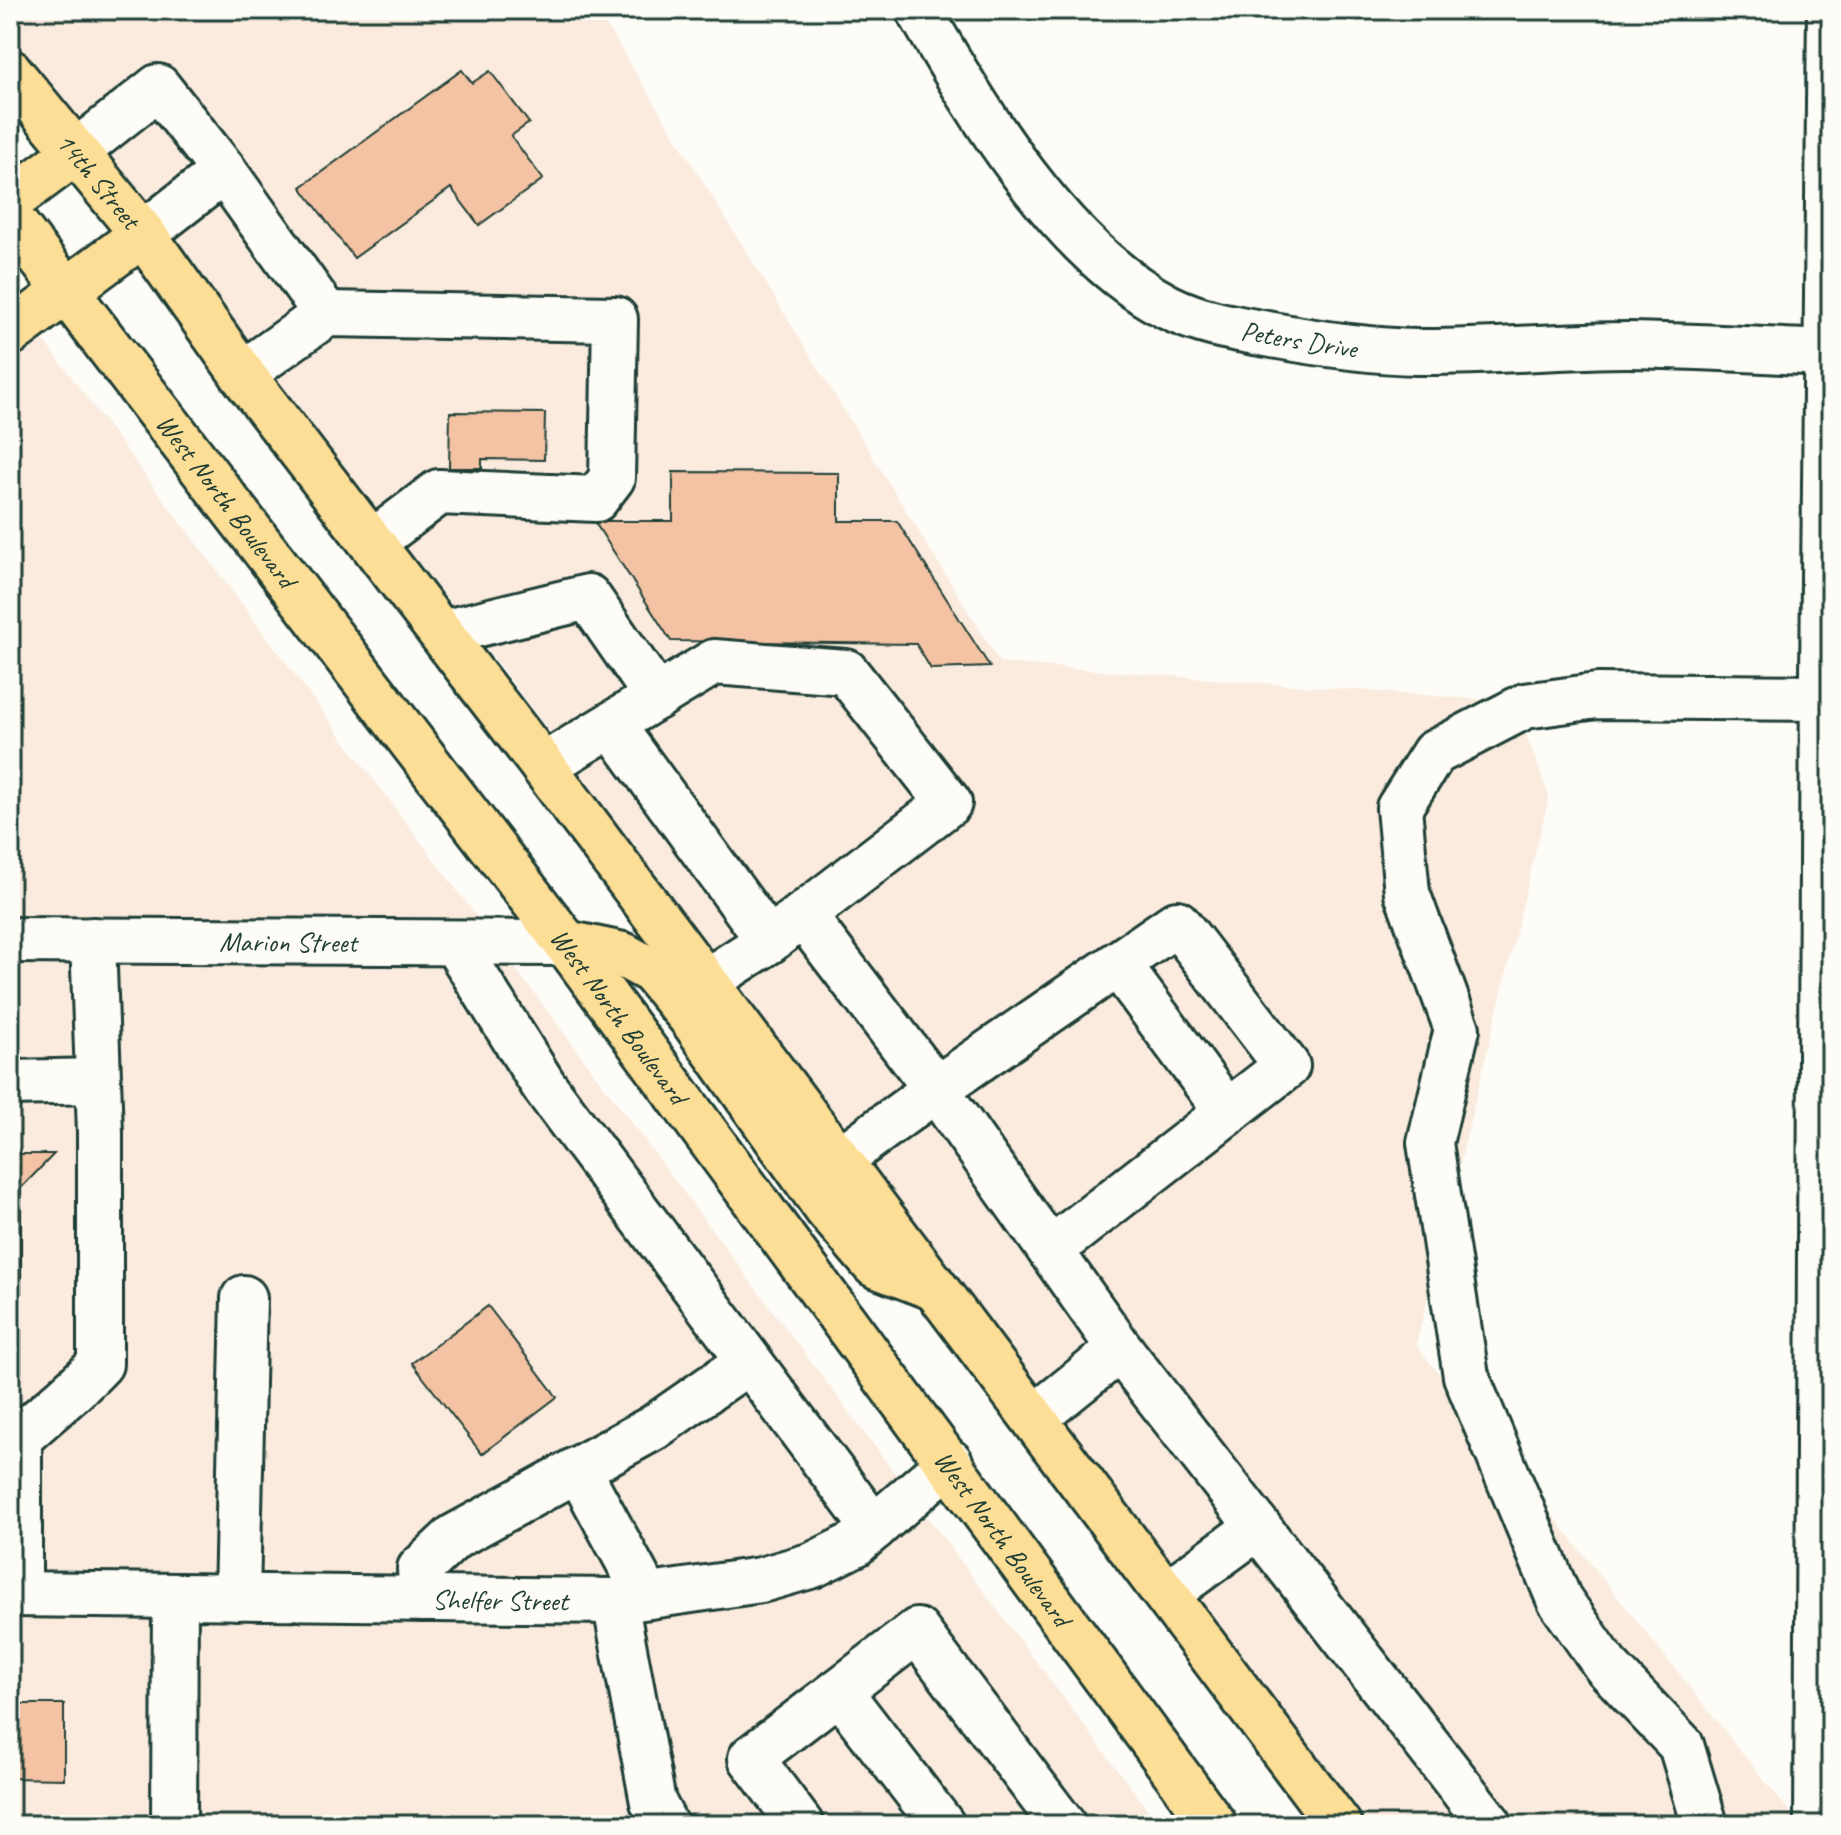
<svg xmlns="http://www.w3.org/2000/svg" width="1841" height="1835" font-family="Caveat,sans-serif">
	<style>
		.built { fill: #faebde }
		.building { fill: #f4c3a4; stroke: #1f3d34; stroke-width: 2 }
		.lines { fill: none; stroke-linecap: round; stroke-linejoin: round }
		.minor-casing { stroke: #1f3d34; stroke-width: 50 }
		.major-casing { stroke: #1f3d34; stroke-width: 50 }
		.highway-casing { stroke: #1f3d34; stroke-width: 50 }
		.minor { stroke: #fdfcf7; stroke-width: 44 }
		.major { stroke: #fdde96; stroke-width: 44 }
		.highway { stroke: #fdde96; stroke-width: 44 }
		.labels { text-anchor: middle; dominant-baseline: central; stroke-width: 6; stroke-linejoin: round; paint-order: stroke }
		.street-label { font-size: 28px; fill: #1f3d34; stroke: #fdfcf7 }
	</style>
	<rect width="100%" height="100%" fill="#fdfcf7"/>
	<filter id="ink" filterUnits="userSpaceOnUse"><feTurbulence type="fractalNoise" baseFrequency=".0125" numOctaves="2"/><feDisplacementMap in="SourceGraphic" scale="16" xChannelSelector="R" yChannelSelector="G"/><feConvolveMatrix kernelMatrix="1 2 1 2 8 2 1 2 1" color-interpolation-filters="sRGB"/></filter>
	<g filter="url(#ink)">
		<g class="built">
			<polygon points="10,10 597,10 1000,663 1514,702 1549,796 1416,1345 1800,1825 1367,1825 959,1282 961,1273 947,1267 497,662 258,359 148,202 144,202 81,120 79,121 23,52 10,34"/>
			<polygon points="42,338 1159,1825 10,1825 10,360"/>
		</g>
		<g class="building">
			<polygon points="462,70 472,83 490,71 529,123 511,136 543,179 479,225 451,188 354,258 301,187"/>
			<polygon points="450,412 545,413 544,460 482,459 482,468 449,468"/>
			<polygon points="673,472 839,473 839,521 897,521 990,667 931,669 916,644 671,641 594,521 673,521"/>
			<polygon points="10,1154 54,1154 21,1188 21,1373 10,1373"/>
			<polygon points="488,1306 557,1397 482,1454 412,1363"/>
			<polygon points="10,1704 64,1704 64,1779 10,1778"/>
		</g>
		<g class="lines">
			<defs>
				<g id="minor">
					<path id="s1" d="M919,10C978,112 1061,252 1168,307C1200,323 1233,328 1267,334C1316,343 1367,351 1417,352C1487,353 1557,345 1628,345C1694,346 1761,350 1827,353"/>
					<polyline points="76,152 158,87 224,171 143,234"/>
					<polyline points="224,171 326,314"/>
					<polyline points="242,374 326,314 615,319 612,478 596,499 439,492 373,542"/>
					<polyline points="442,633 588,597 657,697"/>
					<polyline points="612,725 769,941"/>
					<polyline points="543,766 714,662 846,672 949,803 769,941 705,982"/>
					<polyline points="803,915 936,1089 1120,1349 1490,1825"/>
					<path id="s2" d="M10,940L566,943"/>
					<polyline points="455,943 544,1086 874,1528"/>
					<polyline points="1118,964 1227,1112"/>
					<polyline points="10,1083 97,1081"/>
					<polyline points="839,1160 936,1089 1177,923 1287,1066 1050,1250"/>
					<polyline points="1034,1418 1120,1349"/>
					<polyline points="578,1469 647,1596"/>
					<path id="s3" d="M10,1594L615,1601L761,1580L813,1565L855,1544L950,1462"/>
					<path d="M19,1594V1438C46,1413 75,1391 100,1364V1133L93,940"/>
					<polyline points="1166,1594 1258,1527"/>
					<polyline points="237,1597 244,1298"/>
					<polyline points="422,1599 420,1569 454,1537 653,1428 749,1361"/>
					<polyline points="615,1601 653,1802 665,1825"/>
					<polyline points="174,1825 175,1596"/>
					<polyline points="801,1825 751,1758 839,1691"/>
					<polyline points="942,1825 839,1691 917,1631 1063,1825"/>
					<polyline points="1705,1825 1681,1745 1606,1666 1559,1599 1466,1376 1430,1143 1457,1029 1407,893 1399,808 1434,753 1525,706 1597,696 1823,698"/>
					<polyline points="1817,1825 1823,675 1830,10"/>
				</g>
				<g id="major">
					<polyline points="10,201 76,152"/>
					<path id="s4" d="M10,218L566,943L1214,1825"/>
					<polyline points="143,234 248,382 543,766 1339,1825"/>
					<polyline points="566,943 623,955 652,971 692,1019 827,1209 875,1265 935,1288"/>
				</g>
				<g id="highway">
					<path id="s5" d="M10,72L143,234L10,333"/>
				</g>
			</defs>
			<use href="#minor" class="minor-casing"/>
			<use href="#major" class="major-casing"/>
			<use href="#highway" class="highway-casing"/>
			<use href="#minor" class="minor"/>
			<use href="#major" class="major"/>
			<use href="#highway" class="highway"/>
		</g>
	</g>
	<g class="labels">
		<g class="street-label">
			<text stroke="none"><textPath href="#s5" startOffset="140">14th Street</textPath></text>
			<text stroke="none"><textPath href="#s1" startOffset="528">Peters Drive</textPath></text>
			<text stroke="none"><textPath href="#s4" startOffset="356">West North Boulevard</textPath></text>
			<text stroke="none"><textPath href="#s2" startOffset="278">Marion Street</textPath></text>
			<text stroke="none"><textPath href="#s4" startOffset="1004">West North Boulevard</textPath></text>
			<text stroke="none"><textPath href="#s4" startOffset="1652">West North Boulevard</textPath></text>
			<text stroke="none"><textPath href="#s3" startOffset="490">Shelfer Street</textPath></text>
		</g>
	</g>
	<rect width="1841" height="1835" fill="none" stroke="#fdfcf7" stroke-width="40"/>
	<rect x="20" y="20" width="1801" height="1795" fill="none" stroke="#1f3d34" stroke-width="3" filter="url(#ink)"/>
</svg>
